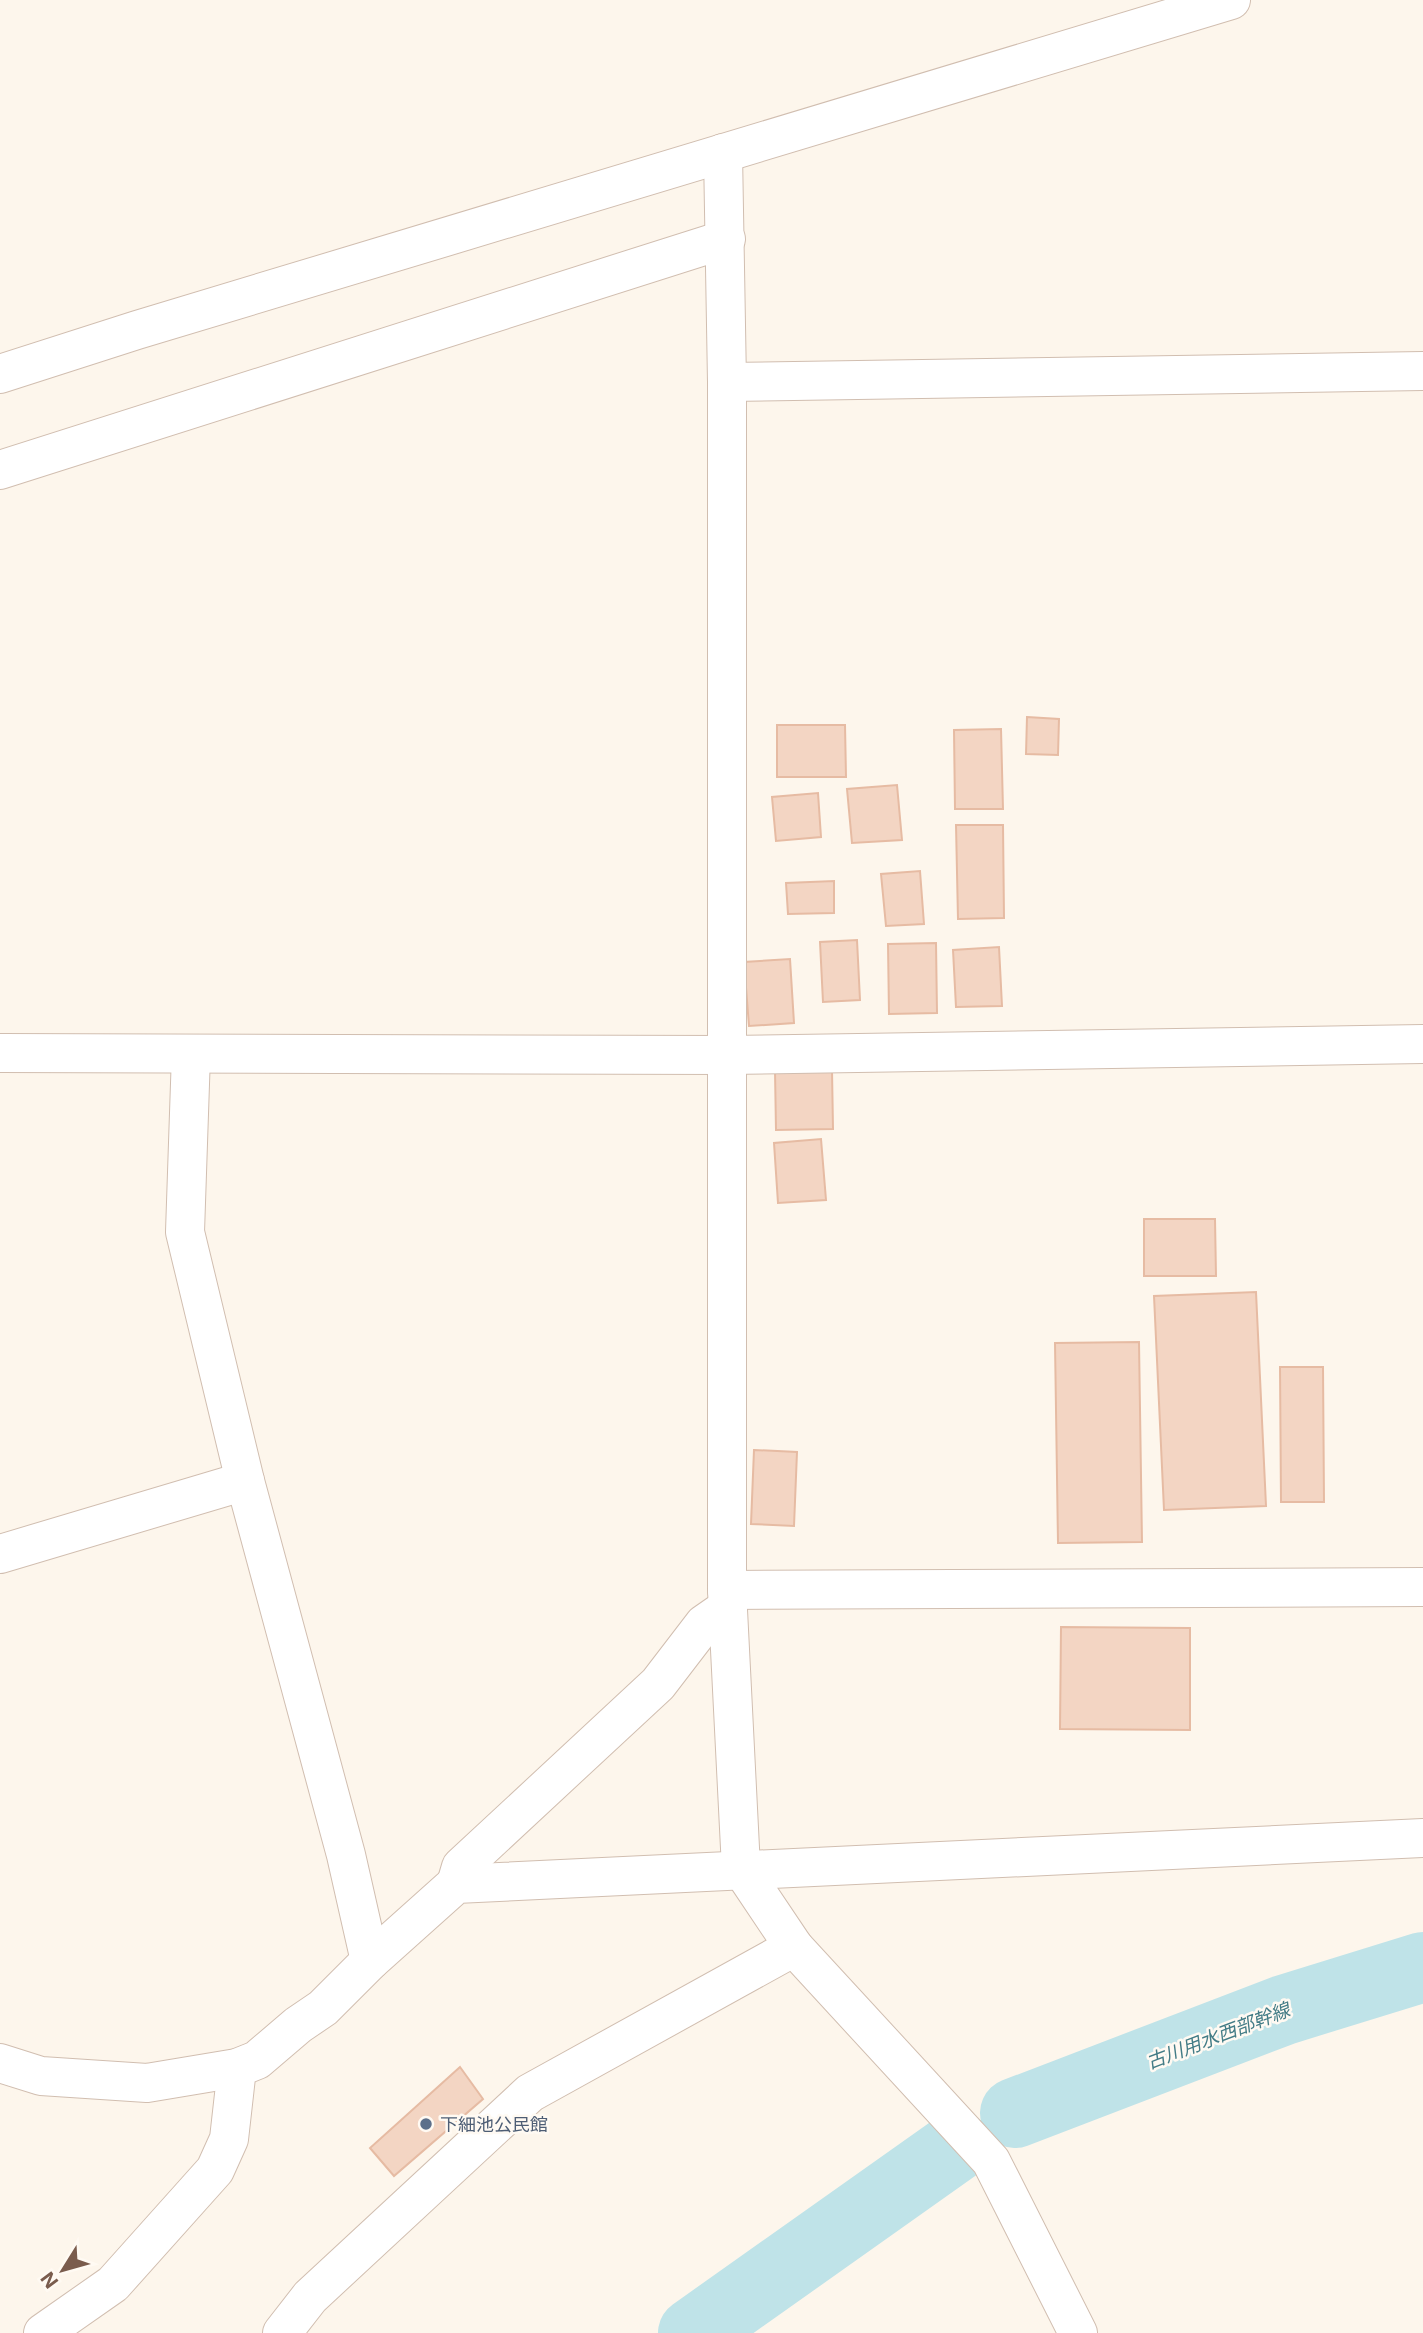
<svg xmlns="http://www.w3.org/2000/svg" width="1423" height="2333" font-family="Inter,'Noto Sans JP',sans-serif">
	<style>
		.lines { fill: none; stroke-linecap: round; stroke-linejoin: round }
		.river { stroke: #bfe3e8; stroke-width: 70 }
		.building { fill: #f3d5c3; stroke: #e6bba3; stroke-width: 2 }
		.minor-casing { stroke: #d1beb0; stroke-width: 40 }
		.tertiary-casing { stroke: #d1beb0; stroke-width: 40 }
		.minor { stroke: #fff; stroke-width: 38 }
		.tertiary { stroke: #fff; stroke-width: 38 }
		.service-dot { fill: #5c6f8a; stroke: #fffaf3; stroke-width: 2.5 }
		.labels { text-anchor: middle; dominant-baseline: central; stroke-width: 5; stroke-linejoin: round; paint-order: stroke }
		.service-label { font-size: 18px; fill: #4e5e75; stroke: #fffaf3; text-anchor: start }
		.water-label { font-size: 19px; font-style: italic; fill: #437c86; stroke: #fffaf3 }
	</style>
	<rect width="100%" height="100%" fill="#fdf6ec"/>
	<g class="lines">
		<g class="river">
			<polyline points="1015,2113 1284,2010 1423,1967"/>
			<polyline points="693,2333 957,2146"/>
		</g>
	</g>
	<g class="building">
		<polygon points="1027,717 1059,719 1058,755 1026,754"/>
		<polygon points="777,725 845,725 846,777 777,777"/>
		<polygon points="1001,729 1003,809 955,809 954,730"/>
		<polygon points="897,785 902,840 852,843 847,789"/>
		<polygon points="818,793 821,837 776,841 772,797"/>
		<polygon points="956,825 1003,825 1004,918 958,919"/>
		<polygon points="920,871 924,924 886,926 881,874"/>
		<polygon points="834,881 834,913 788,914 786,883"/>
		<polygon points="857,940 860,1000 823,1002 820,942"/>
		<polygon points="936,943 937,1013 889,1014 888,944"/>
		<polygon points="999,947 1002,1006 956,1007 953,950"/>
		<polygon points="790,959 794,1023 749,1026 744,962"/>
		<polygon points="832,1070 833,1129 776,1130 775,1071"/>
		<polygon points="821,1139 826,1200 778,1203 774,1143"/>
		<polygon points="1144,1219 1215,1219 1216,1276 1144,1276"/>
		<polygon points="1256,1292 1266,1506 1164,1510 1154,1296"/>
		<polygon points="1139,1342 1142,1542 1058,1543 1055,1343"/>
		<polygon points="1280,1367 1323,1367 1324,1502 1281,1502"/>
		<polygon points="754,1450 797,1452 794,1526 751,1524"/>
		<polygon points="1061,1627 1190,1628 1190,1730 1060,1729"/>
		<polygon points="460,2067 483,2099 394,2176 370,2148"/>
	</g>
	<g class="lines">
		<defs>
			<g id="minor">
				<polyline points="723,153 727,382 727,1590 741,1868 794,1947 991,2161 1078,2333"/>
				<polyline points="727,382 1423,371"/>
				<polyline points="0,470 726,239"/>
				<polyline points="0,1053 729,1055 1423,1044"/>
				<polyline points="191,1054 185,1232 245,1481 346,1855 370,1961"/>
				<polyline points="0,1554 245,1481"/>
				<polyline points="727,1590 1423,1587"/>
				<polyline points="456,1884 461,1867 658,1684 704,1624 727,1608"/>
				<polyline points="0,2063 41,2076 147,2083 237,2068 257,2060 298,2025 323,2008 370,1961 456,1884 1423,1838"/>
				<polyline points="43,2333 113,2284 215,2170 229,2139 237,2068"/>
				<polyline points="282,2333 310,2297 530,2093 794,1947"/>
			</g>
			<polyline id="tertiary" points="0,374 137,330 1231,0"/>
		</defs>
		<use href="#minor" class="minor-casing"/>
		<use href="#tertiary" class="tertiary-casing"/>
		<use href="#minor" class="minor"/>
		<use href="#tertiary" class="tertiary"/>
	</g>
	<circle class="service-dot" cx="426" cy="2124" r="7"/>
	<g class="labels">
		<g class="service-label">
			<text x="440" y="2124">下細池公民館</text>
		</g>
		<g class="water-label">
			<text transform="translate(1218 2036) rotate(-21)">古川用水西部幹線</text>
		</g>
	</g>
	<g transform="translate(63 2270) rotate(233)" stroke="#fffaf3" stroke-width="5" paint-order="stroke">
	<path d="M0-5L12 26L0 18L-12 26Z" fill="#7a5c4d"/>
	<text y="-10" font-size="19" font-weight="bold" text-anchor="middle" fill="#7a5c4d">N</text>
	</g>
</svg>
